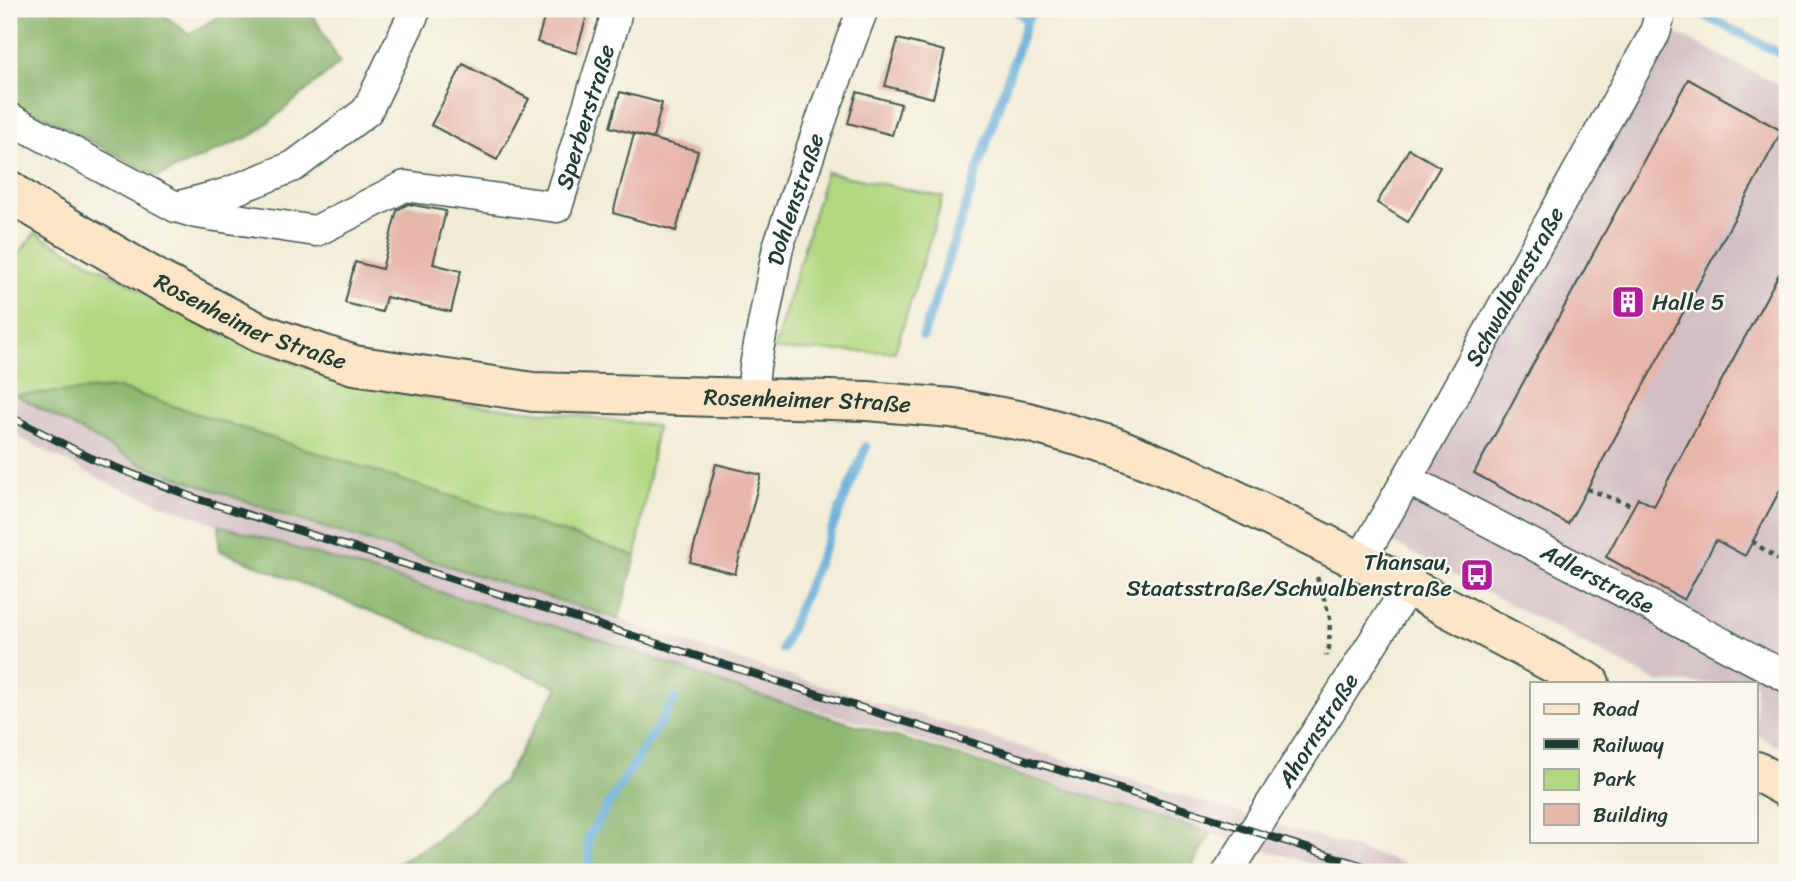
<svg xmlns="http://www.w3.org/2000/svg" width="1796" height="881" font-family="Sriracha,sans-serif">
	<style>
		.industrial { fill: #d2bec3 }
		.green { fill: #b1d881; stroke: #688a5a; stroke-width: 2 }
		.forest { fill: #8cb86f; stroke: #567a52; stroke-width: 2 }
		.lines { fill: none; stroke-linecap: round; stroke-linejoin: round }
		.stream { stroke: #65afdd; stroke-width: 9 }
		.building { fill: #e7b5a9 }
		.street-casing { stroke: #3e574c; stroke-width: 33 }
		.secondary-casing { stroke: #3e574c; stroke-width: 42 }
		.path { stroke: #3e574c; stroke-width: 4.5; stroke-dasharray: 5 5; stroke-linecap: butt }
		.street { stroke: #fff; stroke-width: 30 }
		.secondary { stroke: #fee5c5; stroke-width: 38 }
		.rail-casing { stroke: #1f3d34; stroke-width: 8 }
		.rail { stroke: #fbf7ec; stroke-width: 5; stroke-dasharray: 16; stroke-linecap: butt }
		.labels { text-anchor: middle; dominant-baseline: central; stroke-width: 5; stroke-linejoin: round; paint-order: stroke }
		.street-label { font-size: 23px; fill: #1f3d34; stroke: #fbf7ec }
		.poi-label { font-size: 23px; fill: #1f3d34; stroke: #fbf7ec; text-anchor: start }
	</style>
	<rect width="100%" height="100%" fill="#fbf7ec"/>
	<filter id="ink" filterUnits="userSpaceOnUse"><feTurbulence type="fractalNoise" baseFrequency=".0143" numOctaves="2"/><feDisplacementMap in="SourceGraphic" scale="14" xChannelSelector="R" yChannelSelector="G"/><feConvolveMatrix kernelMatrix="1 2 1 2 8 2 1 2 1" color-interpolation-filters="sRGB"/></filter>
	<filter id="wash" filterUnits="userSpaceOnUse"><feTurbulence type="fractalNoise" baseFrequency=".00686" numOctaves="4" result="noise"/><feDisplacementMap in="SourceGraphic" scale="28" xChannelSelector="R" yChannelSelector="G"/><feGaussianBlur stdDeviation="1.57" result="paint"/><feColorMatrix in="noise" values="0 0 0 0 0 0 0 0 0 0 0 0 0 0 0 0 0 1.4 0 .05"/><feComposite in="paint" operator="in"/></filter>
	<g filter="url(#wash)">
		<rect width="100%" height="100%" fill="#f1ecd5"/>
		<g class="industrial">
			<polygon points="1662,26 1787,89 1787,751 1756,735 1756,683 1659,683 1375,533"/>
			<polygon points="9,391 141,464 293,518 619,619 741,661 1432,872 1339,872 1211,833 861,722 735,688 613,644 219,525 114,486 9,432"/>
		</g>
		<g class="green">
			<polygon points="826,172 943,197 895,352 774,350"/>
			<polygon points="35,233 221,333 332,378 448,402 572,415 657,426 636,556 118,388 16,395 9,391 9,266"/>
		</g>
		<g class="forest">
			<polygon points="9,9 156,9 189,34 231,9 304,9 315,19 340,63 253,135 157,177 46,117 9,110"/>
			<polygon points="118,388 636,556 619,619 293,518 141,464 16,395"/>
			<polygon points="219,525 613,644 735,688 1211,833 1189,872 380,872 432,844 503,781 558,687 219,550"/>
		</g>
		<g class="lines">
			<g class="stream">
				<polyline points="1014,9 1027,20"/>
				<polyline points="1692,9 1787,57"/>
				<polyline points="923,336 1027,20 1035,9"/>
				<polyline points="782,649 866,447"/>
				<polyline points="590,872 588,837 675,698"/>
			</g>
		</g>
		<g id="blocks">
			<g class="building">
				<polygon points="547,9 589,9 576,53 537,42"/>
				<polygon points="898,39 945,51 933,98 885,86"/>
				<polygon points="463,64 529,99 497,160 431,125"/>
				<polygon points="1688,79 1782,131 1568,524 1474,473"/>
				<polygon points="620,92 662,103 653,139 610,127"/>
				<polygon points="857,92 901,104 892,135 848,123"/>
				<polygon points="634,134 698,151 676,231 613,213"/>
				<polygon points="1409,149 1440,167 1408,222 1377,203"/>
				<polygon points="408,204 446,211 433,264 461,271 451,312 386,297 382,312 345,303 355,262 382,269 397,210"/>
				<polygon points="1787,259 1787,477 1745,556 1716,540 1684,600 1606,557 1638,498 1654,506"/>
				<polygon points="716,464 761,475 735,574 690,562"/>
			</g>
		</g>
	</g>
	<g filter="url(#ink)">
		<use href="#blocks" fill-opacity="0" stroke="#3e574c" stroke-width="2"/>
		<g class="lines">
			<defs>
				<g id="street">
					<polyline points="9,118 176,207 225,194 294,166 367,111 416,9"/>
					<path id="s1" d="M176,207L196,213L316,231L405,186L557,207L614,23L617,9"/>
					<path id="s2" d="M752,397L755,366L778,247L825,109L863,9"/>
					<path id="s3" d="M1407,479L1787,677"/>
					<path id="s4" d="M1360,561L1407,479L1655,33L1661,9"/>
					<path id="s5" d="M1228,872L1408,587"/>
				</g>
				<g id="secondary">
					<path id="s6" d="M9,190L33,207L160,281L260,333L354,365L533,392L867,401L952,408L1028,422L1113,446L1187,476L1360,561L1590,683"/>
					<polyline points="1756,771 1787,788"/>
				</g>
			</defs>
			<use href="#street" class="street-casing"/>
			<use href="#secondary" class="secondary-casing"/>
			<g class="path">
				<polyline points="1587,489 1634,506"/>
				<polyline points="1752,541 1787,566"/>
				<polyline points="1317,577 1330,618 1329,648 1326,656"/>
			</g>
			<use href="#street" class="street"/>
			<use href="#secondary" class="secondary"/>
			<defs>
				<polyline id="rail" points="9,416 91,458 198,499 1383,872"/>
			</defs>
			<use href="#rail" class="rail-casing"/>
			<use href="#rail" class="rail"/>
		</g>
	</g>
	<defs>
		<symbol id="building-square" viewBox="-11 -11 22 22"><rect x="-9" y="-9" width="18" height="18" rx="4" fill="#b5179e" stroke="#fbf7ec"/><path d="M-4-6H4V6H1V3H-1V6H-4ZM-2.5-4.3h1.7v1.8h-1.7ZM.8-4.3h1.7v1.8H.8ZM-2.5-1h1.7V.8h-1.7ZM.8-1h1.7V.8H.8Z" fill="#fff"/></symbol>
		<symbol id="bus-square" viewBox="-11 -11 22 22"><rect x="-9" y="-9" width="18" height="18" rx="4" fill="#b5179e" stroke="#fbf7ec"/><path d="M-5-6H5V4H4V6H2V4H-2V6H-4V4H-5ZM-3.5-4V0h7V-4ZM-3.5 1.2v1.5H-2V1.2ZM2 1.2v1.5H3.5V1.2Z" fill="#fff"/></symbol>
	</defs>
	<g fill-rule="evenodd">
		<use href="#building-square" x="1609" y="283" width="38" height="38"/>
		<use href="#bus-square" x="1458" y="556" width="38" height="38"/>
	</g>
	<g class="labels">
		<g class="street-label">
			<text stroke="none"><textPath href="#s1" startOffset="490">Sperberstraße</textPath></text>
			<text stroke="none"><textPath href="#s2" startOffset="203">Dohlenstraße</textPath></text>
			<text stroke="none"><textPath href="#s4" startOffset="315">Schwalbenstraße</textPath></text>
			<text stroke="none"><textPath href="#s6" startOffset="276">Rosenheimer Straße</textPath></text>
			<text stroke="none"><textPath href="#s6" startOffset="844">Rosenheimer Straße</textPath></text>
			<text stroke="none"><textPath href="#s3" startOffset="215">Adlerstraße</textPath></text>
			<text stroke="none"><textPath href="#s5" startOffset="168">Ahornstraße</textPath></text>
		</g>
		<g class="poi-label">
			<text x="1652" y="302">Halle 5</text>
			<text x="1452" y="562" text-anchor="end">Thansau,<tspan x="1452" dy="26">Staatsstraße/Schwalbenstraße</tspan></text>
		</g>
	</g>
	<rect width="1796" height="881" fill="none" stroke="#fbf7ec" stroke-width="35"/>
	<rect x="1530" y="682" width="228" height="161" fill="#fbf7ec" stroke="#a3ada2" stroke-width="2"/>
	<rect x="1544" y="704" width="35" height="10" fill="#fee5c5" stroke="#a3ada2" stroke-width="2"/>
	<text x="1593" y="716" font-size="21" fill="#1f3d34">Road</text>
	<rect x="1544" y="739" width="35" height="10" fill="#1f3d34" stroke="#a3ada2" stroke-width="2"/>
	<text x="1593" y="752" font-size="21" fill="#1f3d34">Railway</text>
	<rect x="1544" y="769" width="35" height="21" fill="#b1d881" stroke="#a3ada2" stroke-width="2"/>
	<text x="1593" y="786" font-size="21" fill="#1f3d34">Park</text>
	<rect x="1544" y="804" width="35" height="21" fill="#e7b5a9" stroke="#a3ada2" stroke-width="2"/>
	<text x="1593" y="822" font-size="21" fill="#1f3d34">Building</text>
</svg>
